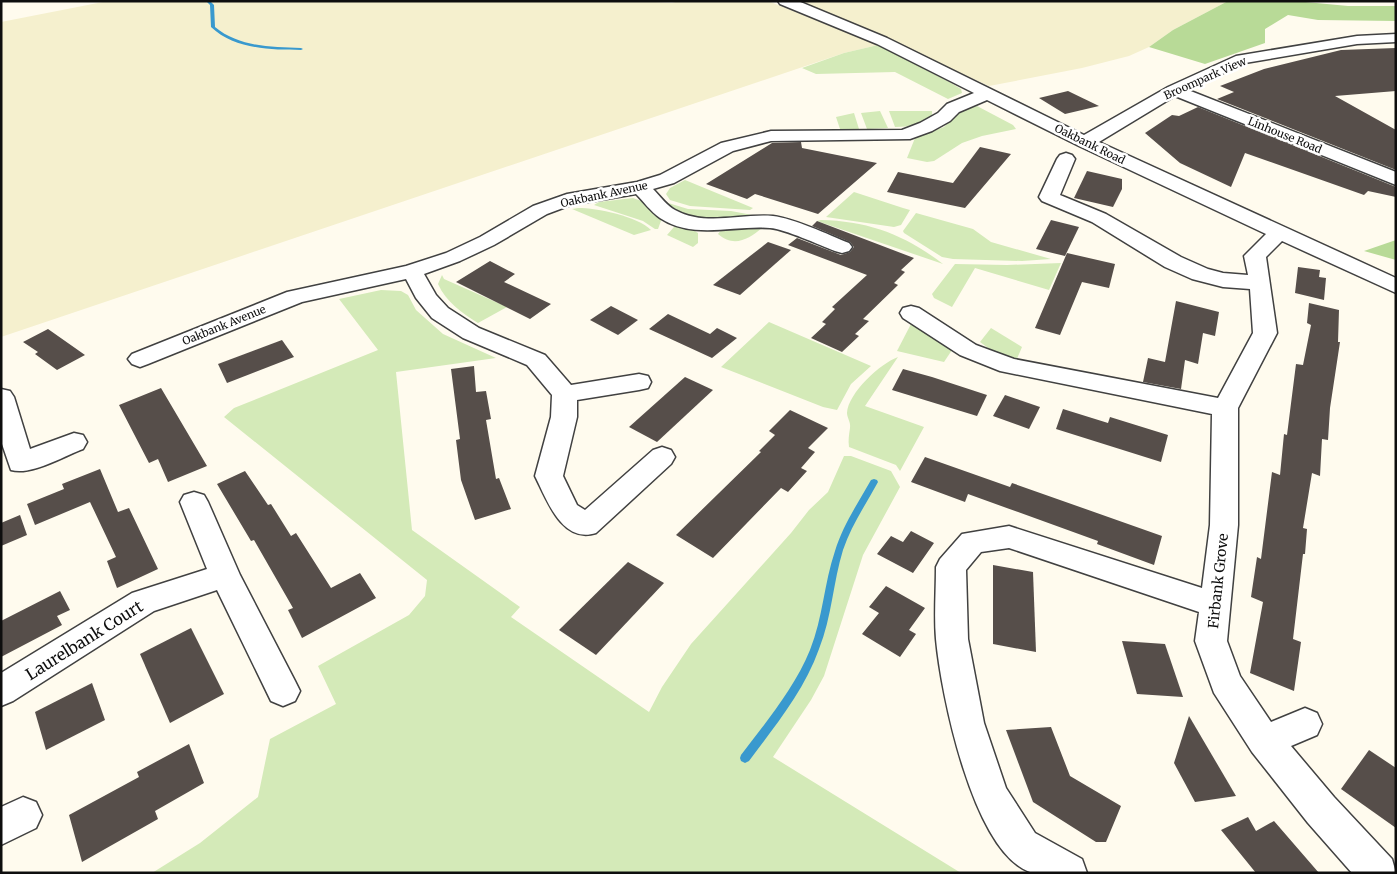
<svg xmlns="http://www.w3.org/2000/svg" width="1397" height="874" font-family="Merriweather,serif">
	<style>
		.farmland { fill: #f5f0ce }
		.green { fill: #d4eab8 }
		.forest { fill: #b8da97 }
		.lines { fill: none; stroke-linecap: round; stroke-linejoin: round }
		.stream { fill: #3999ce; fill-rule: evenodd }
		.building { fill: #564e4a }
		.minor-casing { stroke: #414141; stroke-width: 3 }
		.minor { fill: #fff; fill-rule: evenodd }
		.labels { text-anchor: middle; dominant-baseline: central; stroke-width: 5; stroke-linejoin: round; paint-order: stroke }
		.far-street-label { font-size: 11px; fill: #0e0e0e; stroke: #fff }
		.street-label { font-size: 14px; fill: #0e0e0e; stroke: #fff }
		.near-street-label { font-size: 16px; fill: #0e0e0e; stroke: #fff }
	</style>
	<rect width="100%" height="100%" fill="#fffbee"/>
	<g class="farmland">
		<polygon points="108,1 637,1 672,3 679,1 768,1 878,45 844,53 1,337 1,22"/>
		<polygon points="795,1 1228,1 1173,30 1149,47 1129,56 1082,68 989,86 888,40"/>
	</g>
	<g class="green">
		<polygon points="878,45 951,83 961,89 962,93 948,99 895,72 816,74 802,68 844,53"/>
		<polygon points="977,106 1013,125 1016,129 982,136 962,143 934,161 927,162 907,158 915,138 944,127 958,112"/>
		<polygon points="880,111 888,128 867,129 861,113"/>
		<path d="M889,111H932V115C920,124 910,127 895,127Z"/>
		<polygon points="854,113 859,129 840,129 836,117"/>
		<polygon points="685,180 753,208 750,210 690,206 670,200 666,194 670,188"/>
		<polygon points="854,192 903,208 910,210 901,225 894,227 826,217"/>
		<polygon points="633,198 644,202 662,218 658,229 655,229 643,221 594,205 599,202"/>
		<path d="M665,202L688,209L731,211L763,217C731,217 690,227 665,202Z"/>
		<path d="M578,208C597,208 637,216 651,230L634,235L572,209Z"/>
		<polygon points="916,213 973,229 991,242 1051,259 1022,261 953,259 942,257 904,233 903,231"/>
		<path d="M821,220C869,221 905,235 943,264L817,221Z"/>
		<polygon points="679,226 691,229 698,233 698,243 693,247 667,235 674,227"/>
		<path d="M754,226L762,228C749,239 734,248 718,234C725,224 743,227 754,226Z"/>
		<polygon points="1061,263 1049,290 975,268 952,307 934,298 932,294 955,264 1007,265"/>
		<path d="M442,275L444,279L507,307L478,323C462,313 446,302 438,284Z"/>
		<polygon points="381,290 401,291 408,295 416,310 443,334 496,358 396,372 412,530 520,607 511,617 649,712 662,687 691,644 791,533 809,510 828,492 844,456 851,456 891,471 900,487 863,555 824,676 811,700 773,757 961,873 152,873 200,843 258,797 270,739 336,704 318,666 409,615 425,596 427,580 224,417 234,408 378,350 339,299"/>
		<polygon points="769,322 871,366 851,384 837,410 823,407 721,367"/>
		<polygon points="911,324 952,350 944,362 897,351"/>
		<polygon points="991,328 1022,347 1016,361 995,353 980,342"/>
		<path d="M898,357L865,406L924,427L900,471L896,465L849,447C848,440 849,435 850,428C851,422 847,418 847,413C848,393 881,363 898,357Z"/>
	</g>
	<g class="forest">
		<polygon points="1228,1 1295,1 1348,6 1396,6 1396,21 1318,20 1288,15 1265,29 1265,43 1205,64 1149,47 1173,30"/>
		<polygon points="1396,240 1396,260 1364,251"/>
	</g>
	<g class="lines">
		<g class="stream">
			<path d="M206,1H210L214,5L215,27C239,47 271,47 301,48L303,49L301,50C271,50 234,49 211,27L210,5Z"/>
			<path d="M874,479L877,480L878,482C866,504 851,526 843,550C833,582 832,617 819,649C804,691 775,726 749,761L745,763L741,761L740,758L741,755C766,722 794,689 810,650C823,618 824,583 835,551C843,525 858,503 871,480Z"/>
		</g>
	</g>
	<g class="building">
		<polygon points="1396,48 1396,91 1335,96 1396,130 1396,170 1217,99 1234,92 1220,86 1264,69 1341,50"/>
		<polygon points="1068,91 1099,106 1065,114 1039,98"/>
		<polygon points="1198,107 1396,187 1396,197 1368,191 1364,195 1245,153 1231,187 1180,163 1145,133 1172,115 1179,116"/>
		<polygon points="801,142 802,148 877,163 818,214 755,194 747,199 706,184 772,143"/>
		<polygon points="980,147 1011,154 965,208 887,192 898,172 953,183"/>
		<polygon points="1087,171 1122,179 1122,189 1113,207 1074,198"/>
		<polygon points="1051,220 1079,227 1065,256 1036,249"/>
		<polygon points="817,221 914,258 901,270 905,272 894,283 898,285 863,319 869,321 855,334 859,336 842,352 811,338 826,324 822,322 835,309 832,307 867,275 788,245 797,238 841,255 850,252 854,247 850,242 812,226"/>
		<polygon points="768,242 791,250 740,295 713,285"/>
		<polygon points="1067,253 1115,264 1109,288 1082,282 1060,335 1035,328"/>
		<polygon points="490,261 515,274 504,282 551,304 530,319 456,282"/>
		<polygon points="1298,267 1320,270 1319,277 1326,278 1324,300 1295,293"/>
		<polygon points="1176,301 1219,312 1215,336 1203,333 1198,364 1185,360 1181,389 1143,382 1148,358 1165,362"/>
		<polygon points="1309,303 1339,310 1338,342 1340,342 1330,408 1328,440 1322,439 1320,476 1312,473 1303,528 1307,529 1305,554 1303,554 1293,639 1301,642 1294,691 1250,673 1263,602 1251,597 1257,557 1261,559 1272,472 1280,475 1284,434 1287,435 1296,364 1303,365 1311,325 1307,323"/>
		<polygon points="611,306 638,320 618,335 590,320"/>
		<polygon points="668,314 710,334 717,328 737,338 712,358 649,329"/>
		<polygon points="48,329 85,355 57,370 35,354 38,352 23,342"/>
		<polygon points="282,340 294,357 227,383 218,364"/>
		<polygon points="474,366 476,392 486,391 491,419 486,420 496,479 499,478 511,509 475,520 461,480 456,440 460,439 451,369"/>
		<polygon points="903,369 932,377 987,395 977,416 892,390"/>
		<polygon points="685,377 713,390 657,442 629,427"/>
		<polygon points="161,388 207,466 168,482 158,459 149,463 119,405"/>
		<polygon points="1005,395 1040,407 1029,429 993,416"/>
		<polygon points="1063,409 1108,423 1110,417 1168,435 1161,462 1056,429"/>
		<polygon points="790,410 828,428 808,448 815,452 801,468 807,471 788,492 781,488 713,558 676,535 761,452 759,451 775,435 769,431"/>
		<polygon points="925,457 1010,487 1012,483 1162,536 1154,565 1097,544 1098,541 968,494 965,502 911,482"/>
		<polygon points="100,469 118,512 129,508 158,569 117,588 107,561 116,557 90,502 35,525 27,504 64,489 62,484"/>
		<polygon points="245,471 268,505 271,504 291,536 296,533 331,588 360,573 376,598 302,638 288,610 293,608 254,540 251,541 217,484"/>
		<polygon points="20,515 27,535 1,546 1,523"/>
		<polygon points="911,531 934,543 913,573 877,554 891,536 903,542"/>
		<polygon points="628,562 664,583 596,655 559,630"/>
		<polygon points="993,565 1033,572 1036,652 993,644"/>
		<polygon points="886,586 925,608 909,630 916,634 900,657 862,634 879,613 869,607"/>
		<polygon points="60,591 70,610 57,616 62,625 1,657 1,621"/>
		<polygon points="191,628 224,694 170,723 140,654"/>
		<polygon points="1122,641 1165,644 1183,697 1137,694"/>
		<polygon points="92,683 105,720 46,750 35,712"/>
		<polygon points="1189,716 1236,796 1195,802 1174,763"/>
		<polygon points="1051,727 1070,776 1121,806 1106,842 1096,842 1033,802 1006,730"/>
		<polygon points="189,744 204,783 155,811 158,819 82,862 69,815 139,777 137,772"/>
		<polygon points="1369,750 1396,768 1396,828 1341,789"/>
		<polygon points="1248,817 1256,831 1274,821 1319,873 1256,873 1221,830"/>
	</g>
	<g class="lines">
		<defs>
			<g id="minor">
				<path d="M778,1H798L887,38L1084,135L1168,87L1236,56L1357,36L1396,34V42L1357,44L1245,63L1188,90L1396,172V185L1175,96L1099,142L1396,278V293L1282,241L1266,257L1277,333L1238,408V525L1227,641L1240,676L1271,722L1305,708L1317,713L1322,724L1317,735L1291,746L1334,797L1392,859L1396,873H1352L1308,823L1252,752L1214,693L1195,641L1199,612L1009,548L981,552L966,570L968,639L984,723L1006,788L1035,833L1082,859L1087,873C1074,873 1040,874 1030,872C973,852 941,694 936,639C934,616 936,591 936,567L940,559L962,534L1009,526L1202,588L1210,525L1212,414L1000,371L960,355L903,318L900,313L903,308L911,306L919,308L976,345L1014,359L1218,398L1253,333L1250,289L1223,287L1192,279L1165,267L1092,222L1042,201L1039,197L1057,159L1060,155L1066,153L1072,155L1075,159L1060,195L1106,214L1181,257L1208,269L1223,273L1248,275L1244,256L1266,234L1079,146L987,100L959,112L950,121L932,131L910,139L771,141L733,151L674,183L653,189C660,196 667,206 675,210C706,227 741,213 773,216C793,218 829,235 849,243L852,247L849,251L842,253L835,251C819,245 785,229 770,228C734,225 693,240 660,218C651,212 643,201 636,194L571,205L547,214L494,245L460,261L424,274L436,295L448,308L479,328L545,355L571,385L639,374L648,376L651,382L648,388L639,390L577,400V417L563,476L577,505L585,510L653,450L662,447L671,450L675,457L671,464L596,533C562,544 547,500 535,476L551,417L552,395L527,365L463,338L432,318L416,298L406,279L302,302L148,364L140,367L132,364L128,359L132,354L287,292L406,266L446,253L480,237L533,206L567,194L637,182L660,175L721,143L771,131L902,130L920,123L938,113L947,104L974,93L877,44L780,4Z"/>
				<path d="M1,389L10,391L14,397L30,449L74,433L83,435L87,442L83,449C64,456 31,476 11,470L1,441Z"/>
				<polygon points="194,492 204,495 208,502 240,575 295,681 300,691 295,701 283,706 271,701 217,590 154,611 13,701 1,706 1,673 132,593 207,569 180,502 184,495"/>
				<polygon points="23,797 36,802 42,815 36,828 1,845 1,807"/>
			</g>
		</defs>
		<use href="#minor" class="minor-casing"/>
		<use href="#minor" class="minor"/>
	</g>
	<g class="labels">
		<g class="far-street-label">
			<text transform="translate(1205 78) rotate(-24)">Broompark View</text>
			<text transform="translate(1285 135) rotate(22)">Linhouse Road</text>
			<text transform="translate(1090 144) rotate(26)">Oakbank Road</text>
			<text transform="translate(604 194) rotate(-12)">Oakbank Avenue</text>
			<text transform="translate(224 325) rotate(-22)">Oakbank Avenue</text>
		</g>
		<g class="street-label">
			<text transform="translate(1218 581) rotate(-84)">Firbank Grove</text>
		</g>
		<g class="near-street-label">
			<text transform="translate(84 640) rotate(-32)">Laurelbank Court</text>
		</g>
	</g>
	<rect width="1397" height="874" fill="none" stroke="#0e0e0e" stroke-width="5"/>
</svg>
